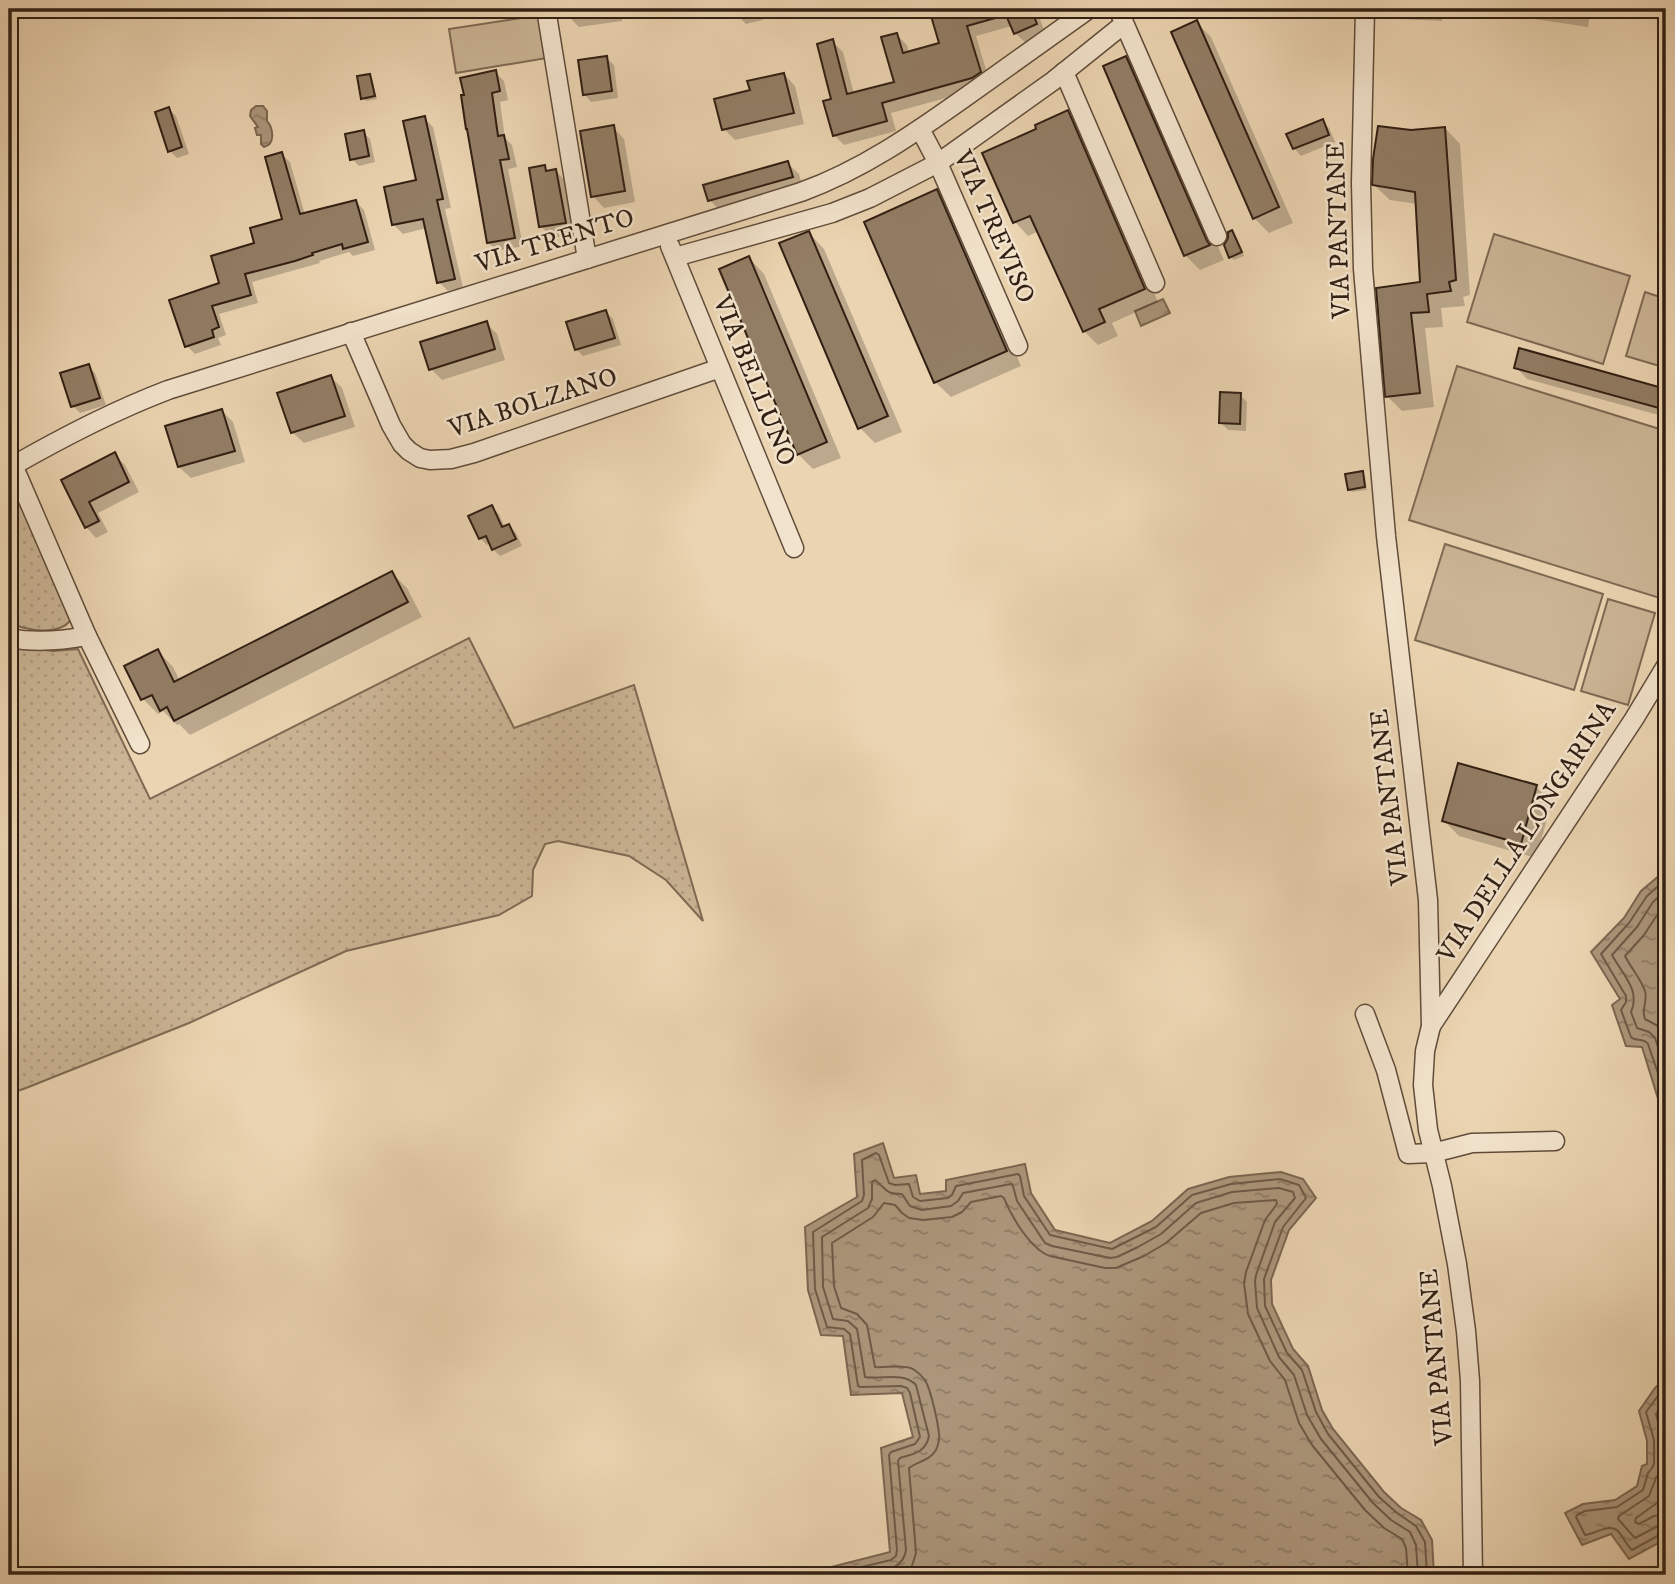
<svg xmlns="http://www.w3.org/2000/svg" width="1675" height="1584" font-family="'IM FELL DW Pica',serif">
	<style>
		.grass { fill: url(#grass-dots); stroke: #7e6a54; stroke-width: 2 }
		.pitch { fill: #cbb596; stroke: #7e6a54; stroke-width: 2 }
		.water { fill: url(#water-ripples); stroke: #7b6651; stroke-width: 2 }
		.shadow { fill: #0003 }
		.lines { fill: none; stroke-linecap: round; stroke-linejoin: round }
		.shore { stroke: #6e5a47; stroke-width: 2 }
		.building { fill: #927d65; stroke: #311f13; stroke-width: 2 }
		.minor-casing { stroke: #604c3a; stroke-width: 21 }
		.minor { stroke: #f2e3cc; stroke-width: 18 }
		.labels { text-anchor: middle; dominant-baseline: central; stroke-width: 5; stroke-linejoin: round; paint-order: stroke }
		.street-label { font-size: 26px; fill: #311f13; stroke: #f2e3cc }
	</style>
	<defs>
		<pattern id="grass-dots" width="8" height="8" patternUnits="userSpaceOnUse" patternTransform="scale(1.75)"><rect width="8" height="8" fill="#cbb596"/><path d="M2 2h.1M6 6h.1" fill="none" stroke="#af9b80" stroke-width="1.8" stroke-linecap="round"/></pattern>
		<pattern id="water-ripples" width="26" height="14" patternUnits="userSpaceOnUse" patternTransform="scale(1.75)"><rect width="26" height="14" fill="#ac967b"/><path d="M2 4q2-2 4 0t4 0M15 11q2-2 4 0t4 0" fill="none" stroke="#8d7a64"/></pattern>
	</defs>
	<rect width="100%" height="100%" fill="#ebd4b1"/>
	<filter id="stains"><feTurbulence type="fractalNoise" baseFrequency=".00286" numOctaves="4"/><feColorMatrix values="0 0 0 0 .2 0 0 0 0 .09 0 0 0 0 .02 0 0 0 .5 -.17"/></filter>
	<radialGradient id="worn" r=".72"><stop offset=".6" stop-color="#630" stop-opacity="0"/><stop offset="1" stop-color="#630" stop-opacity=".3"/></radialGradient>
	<g class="grass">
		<path d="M12,476L71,620C57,637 27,630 9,623V478Z"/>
		<polygon points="469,638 514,728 634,685 703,921 666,880 629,856 558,841 545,844 533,870 532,896 499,915 346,951 189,1023 26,1088 9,1094 9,646 53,651 78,649 150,799"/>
	</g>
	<g class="pitch">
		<polygon points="541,15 547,58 456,73 449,29"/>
		<polygon points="1494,234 1630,276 1603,364 1467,322"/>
		<polygon points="1645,292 1666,299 1666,368 1626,356"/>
		<polygon points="1457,366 1666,431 1666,600 1409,520"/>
		<polygon points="1445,544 1603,594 1574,690 1415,640"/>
		<polygon points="1608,599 1655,613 1628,705 1581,691"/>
	</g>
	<g class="water">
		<path d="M256,106H263L267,111V121C273,128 276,144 264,147L261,144V135H257L255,128L258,127L250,116L251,110Z"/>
		<polygon points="1163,299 1170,313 1141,326 1135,311"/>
		<polygon points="1666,870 1666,1104 1660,1105 1642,1047 1626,1046 1612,1005 1620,999 1591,952 1624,918 1641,891"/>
		<polygon points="883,1143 894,1178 916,1175 920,1194 946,1191 946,1180 1025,1164 1031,1193 1055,1230 1110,1243 1152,1221 1188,1189 1229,1177 1281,1172 1303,1179 1316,1198 1289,1230 1271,1280 1272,1304 1293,1349 1308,1366 1322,1410 1333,1429 1384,1492 1401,1508 1421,1520 1432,1540 1434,1575 809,1575 808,1573 890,1552 881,1448 913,1437 902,1393 851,1395 843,1336 821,1335 808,1290 805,1227 857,1197 854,1154"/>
		<polygon points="1666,1378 1666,1539 1629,1559 1611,1534 1582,1545 1565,1513 1583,1504 1615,1500 1637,1486 1642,1466 1647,1464 1647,1441 1639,1411 1655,1388"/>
	</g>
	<g class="shadow">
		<polygon points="570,9 620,9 622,21 579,27 572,20"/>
		<polygon points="737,9 760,9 763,20 746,24 739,17"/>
		<polygon points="875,9 889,9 878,12"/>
		<polygon points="931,9 1049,9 1038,14 1046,35 1026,43 1015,33 1012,26 976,36 990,83 983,88 891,113 896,131 844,145 834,135 832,41 843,52 854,94 896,83 897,35 907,45 909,53 941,45"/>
		<polygon points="1388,9 1443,9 1442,21 1398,19"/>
		<polygon points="1468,9 1591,9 1588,27"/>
		<polygon points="1196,22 1211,37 1293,223 1269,233 1254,218"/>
		<polygon points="606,58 614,65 618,98 591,102 584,94"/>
		<polygon points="1126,58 1141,73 1224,260 1200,270 1185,255"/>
		<polygon points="495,72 504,81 508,100 500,102 505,138 512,145 517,167 508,169 523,246 497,251 488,242 469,130"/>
		<polygon points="784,74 795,86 804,124 735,140 724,129 752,91"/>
		<polygon points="369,75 372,79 377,99 366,101 363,98"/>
		<polygon points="169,109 176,116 189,154 177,158 170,151"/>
		<polygon points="1068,112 1081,125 1158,302 1112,323 1118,336 1098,345 1084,331 1039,231 1028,236 1015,222 1039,130"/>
		<polygon points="424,118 433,127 451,208 445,209 463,288 448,291 439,282 427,228 403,234 394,225 418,182"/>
		<polygon points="1322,121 1329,128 1335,142 1301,156 1294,148"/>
		<polygon points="613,127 624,139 635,202 604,208 593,196"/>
		<polygon points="1445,128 1460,144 1470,295 1463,297 1465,306 1441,308 1443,327 1425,328 1434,407 1402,411 1387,396 1378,289 1422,283 1418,204 1390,200 1374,185 1411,131"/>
		<polygon points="363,132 370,139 375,162 359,166 352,159"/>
		<polygon points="281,154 290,162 305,215 356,202 364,210 375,250 353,256 349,252 319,261 320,263 252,282 258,303 219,314 226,335 218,338 221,345 195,354 187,346 221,284 256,244 284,220"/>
		<polygon points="787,163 799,174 803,188 721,212 710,200"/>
		<polygon points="544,167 549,172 556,171 567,183 576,234 552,238 541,226"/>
		<polygon points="937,192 952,207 1021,366 951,397 935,382"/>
		<polygon points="1232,232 1235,235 1244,256 1234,260 1231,257"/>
		<polygon points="809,233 824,249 902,432 875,443 860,428 781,244"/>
		<polygon points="749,258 764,274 841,458 813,469 798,454"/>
		<polygon points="606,312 613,319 621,345 583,356 576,349"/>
		<polygon points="486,323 497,334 505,360 442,380 431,369"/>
		<polygon points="1520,350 1666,391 1666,417 1527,379 1516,367"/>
		<polygon points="88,366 95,373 106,405 80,413 73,406"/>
		<polygon points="331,377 342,388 355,427 304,443 292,432"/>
		<polygon points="1240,395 1247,402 1246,431 1228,430 1221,423"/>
		<polygon points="222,411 233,422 245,462 191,478 179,467"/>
		<polygon points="114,455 125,465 139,492 98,513 108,532 96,538 86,527 63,481"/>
		<polygon points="1362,473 1365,476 1367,490 1352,492 1349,489"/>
		<polygon points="492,507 499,514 505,528 509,526 516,533 522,546 500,556 493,549 491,543 487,545 480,538"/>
		<polygon points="392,573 407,588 422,617 190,735 179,724 177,725 163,711 158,714 143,699 158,651 173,667 180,681"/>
		<polygon points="1536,787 1552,802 1536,858 1459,836 1444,821"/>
	</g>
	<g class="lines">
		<g class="shore">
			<path d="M1666,879L1647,896L1629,923L1601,954L1626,996V1002L1621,1010L1631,1037C1636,1042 1643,1037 1648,1044L1666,1097"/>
			<path d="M1666,890L1653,902L1637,927L1612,955C1622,974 1641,990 1631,1012L1637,1028L1649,1032L1655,1038L1666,1071"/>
			<path d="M1666,904L1661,909L1644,935L1625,956C1631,968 1641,979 1645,991C1648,1001 1641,1009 1645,1019L1658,1026L1666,1036"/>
			<path d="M1666,1387L1660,1393L1646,1412L1654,1440V1464L1652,1468L1648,1473L1643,1490L1617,1507L1585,1511L1577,1515L1576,1517L1585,1535C1595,1534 1609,1523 1618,1531C1623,1537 1626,1544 1632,1550L1661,1534L1666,1533"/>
			<polyline points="1666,1399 1656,1414 1663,1439 1661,1470 1656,1478 1649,1496 1619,1516 1618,1519 1635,1538 1658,1526 1666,1524"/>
			<polyline points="1666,1482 1661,1496 1657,1503 1636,1518 1635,1522 1639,1524 1654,1516 1666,1514"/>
			<polyline points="828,1575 891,1560 896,1556 897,1550 889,1455 891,1452 915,1444 920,1437 910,1393 907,1388 901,1386 861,1387 858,1386 850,1334 844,1329 827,1327 815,1289 813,1232 862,1201 864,1195 862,1160 876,1153 879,1155 889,1183 895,1185 909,1184 913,1197 920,1201 948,1198 952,1195 956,1186 1018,1174 1020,1176 1024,1196 1050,1235 1112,1249 1156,1227 1192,1195 1231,1184 1280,1179 1299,1185 1306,1198 1283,1227 1264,1279 1265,1306 1287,1353 1302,1370 1316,1412 1328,1434 1379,1497 1397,1513 1416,1526 1425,1542 1427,1575"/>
			<path d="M864,1575C881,1571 903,1571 906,1550L898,1461L900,1458C914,1454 926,1452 929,1436L916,1385C903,1371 882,1380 865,1377L857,1329L848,1321L833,1319L823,1287L822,1237L868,1208L872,1199V1182L875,1180C887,1189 884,1194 902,1194L910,1206L922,1210L951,1206L958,1201L963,1193L1011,1184L1013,1186L1017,1201L1045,1243L1052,1246L1110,1258L1117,1257L1138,1247L1161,1234L1196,1203L1232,1192L1279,1188L1293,1192L1295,1198L1275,1222L1256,1275L1255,1281L1257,1308L1279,1357L1294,1375L1307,1415L1321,1439L1373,1503L1391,1520L1410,1532L1416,1545L1418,1575"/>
			<path d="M902,1575L912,1566L916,1553L909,1468C918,1461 929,1461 936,1450C938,1445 940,1439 939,1434C938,1423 931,1390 925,1380C922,1376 918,1372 913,1369C902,1364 887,1368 875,1367L867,1325L857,1314L841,1308L834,1286L832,1243L873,1217L884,1203L895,1205L902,1213L909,1218L923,1220L952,1217L962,1212L971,1202L1001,1196L1004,1198C1011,1216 1031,1250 1050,1256L1105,1268H1116L1144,1256L1166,1243L1201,1213L1234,1203L1276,1200L1277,1204L1265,1220L1246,1272L1244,1283L1248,1314L1270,1361L1285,1380L1299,1423L1312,1445L1365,1510L1384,1528L1402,1539L1406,1548L1408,1575"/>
		</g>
	</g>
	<g class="building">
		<polygon points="929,9 1031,9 1037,24 1014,34 1006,15 967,26 981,72 972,78 882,103 887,121 833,136 823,101 831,99 817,44 833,39 847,94 894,82 881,37 897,33 903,53 939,43"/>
		<polygon points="1197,20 1279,207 1253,219 1171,32"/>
		<polygon points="607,56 612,91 583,95 578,60"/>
		<polygon points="1126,56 1207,241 1210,245 1184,256 1103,66"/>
		<polygon points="496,70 500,91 492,93 498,136 504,135 509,159 500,160 515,238 487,243 467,129 466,129 461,95 464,95 460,78"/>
		<polygon points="784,73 794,113 722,130 714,99 750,90 747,81"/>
		<polygon points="370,74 375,96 361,99 357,76"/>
		<polygon points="169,107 182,147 168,152 155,112"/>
		<polygon points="1068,110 1145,289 1099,309 1105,322 1083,332 1030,216 1013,223 982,153 1036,129 1035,125"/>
		<polygon points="425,116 443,199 437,200 455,279 437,283 423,219 392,225 384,187 416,180 403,121"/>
		<polygon points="1323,119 1329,135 1293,149 1286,134"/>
		<polygon points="614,125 625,191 591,197 580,131"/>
		<polygon points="1378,126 1411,130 1445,127 1456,280 1449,282 1451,291 1427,294 1429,312 1411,313 1420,393 1385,397 1376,288 1420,282 1415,192 1372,185 1373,159"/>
		<polygon points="364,130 369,156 350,160 345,134"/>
		<polygon points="282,152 300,214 356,200 368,242 343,249 342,244 312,253 313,255 295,261 245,274 251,295 212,306 219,327 212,330 214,337 185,347 169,300 219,283 211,256 254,243 250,228 282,219 265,157"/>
		<polygon points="788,161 793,177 708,201 703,185"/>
		<polygon points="545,165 546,171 556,169 566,223 539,227 529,168"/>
		<polygon points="937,189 1007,351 934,383 864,222"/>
		<polygon points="1232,230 1242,252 1229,258 1224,245 1228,238 1228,232"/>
		<polygon points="809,231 888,416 858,429 779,243"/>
		<polygon points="749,256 827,442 797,455 719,269"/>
		<polygon points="606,310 615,338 575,350 566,322"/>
		<polygon points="487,321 495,349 429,370 420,342"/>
		<polygon points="1519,348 1666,389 1666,410 1514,368"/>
		<polygon points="89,364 100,398 71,407 60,373"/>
		<polygon points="331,375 345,416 291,433 277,393"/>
		<polygon points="1220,392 1241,393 1240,424 1219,423"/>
		<polygon points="222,409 235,451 178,467 165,426"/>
		<polygon points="115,452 129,482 89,502 99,521 85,528 61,480"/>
		<polygon points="1363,471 1365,487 1348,490 1345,474"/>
		<polygon points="492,505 502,527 509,524 516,539 492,550 486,536 479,539 468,516"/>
		<polygon points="392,571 408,602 174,721 167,707 160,711 152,695 141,700 124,666 158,649 174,682"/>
		<polygon points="1458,763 1537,785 1521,844 1442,821"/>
	</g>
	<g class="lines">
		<defs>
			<g id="minor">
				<polyline points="546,9 587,259"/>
				<polyline points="1118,9 1217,236"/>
				<polyline points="1365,9 1361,183 1363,269 1386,536 1428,900 1431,1026 1425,1051 1423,1085 1428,1130 1442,1186 1457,1264 1466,1331 1470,1381 1473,1575"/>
				<polyline points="1064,72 1155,283"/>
				<polyline points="920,129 938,163 1018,346"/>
				<polyline points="670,246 794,548"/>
				<polyline points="675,257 832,213 870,198 938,163 1053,81 1124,24"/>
				<polyline points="351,332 391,425 402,444 409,451 420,458 430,460 451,459 474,453 720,368"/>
				<polyline points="13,465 87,636 140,744"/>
				<path d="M9,468C61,438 113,411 168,390L801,192C862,170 915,133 967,96C1008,67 1048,38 1089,9"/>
				<path d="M9,638C35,643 60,641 87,636"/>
				<polyline points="1365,1014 1386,1070 1408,1154 1433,1153 1472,1143 1555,1141"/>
				<polyline points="1431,1026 1634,719 1666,666"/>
			</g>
		</defs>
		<use href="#minor" class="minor-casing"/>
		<use href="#minor" class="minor"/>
	</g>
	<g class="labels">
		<g class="street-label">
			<text transform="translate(994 227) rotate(66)">VIA TREVISO</text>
			<text transform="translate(1339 230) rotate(-92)">VIA PANTANE</text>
			<text transform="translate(555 241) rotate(-17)">VIA TRENTO</text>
			<text transform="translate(754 381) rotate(68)">VIA BELLUNO</text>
			<text transform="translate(533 403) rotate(-18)">VIA BOLZANO</text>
			<text transform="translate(1390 797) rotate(-97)">VIA PANTANE</text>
			<text transform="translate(1527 832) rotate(-57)">VIA DELLA LONGARINA</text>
			<text transform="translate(1437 1357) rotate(-95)">VIA PANTANE</text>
		</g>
	</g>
	<rect width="1675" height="1584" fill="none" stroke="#ebd4b1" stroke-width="35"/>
	<rect x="10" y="10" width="1654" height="1563" fill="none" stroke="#311f13" stroke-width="3.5"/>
	<rect x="18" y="18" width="1640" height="1549" fill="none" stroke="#311f13" stroke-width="2"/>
	<rect width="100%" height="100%" filter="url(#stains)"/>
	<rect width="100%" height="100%" fill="url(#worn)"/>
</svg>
